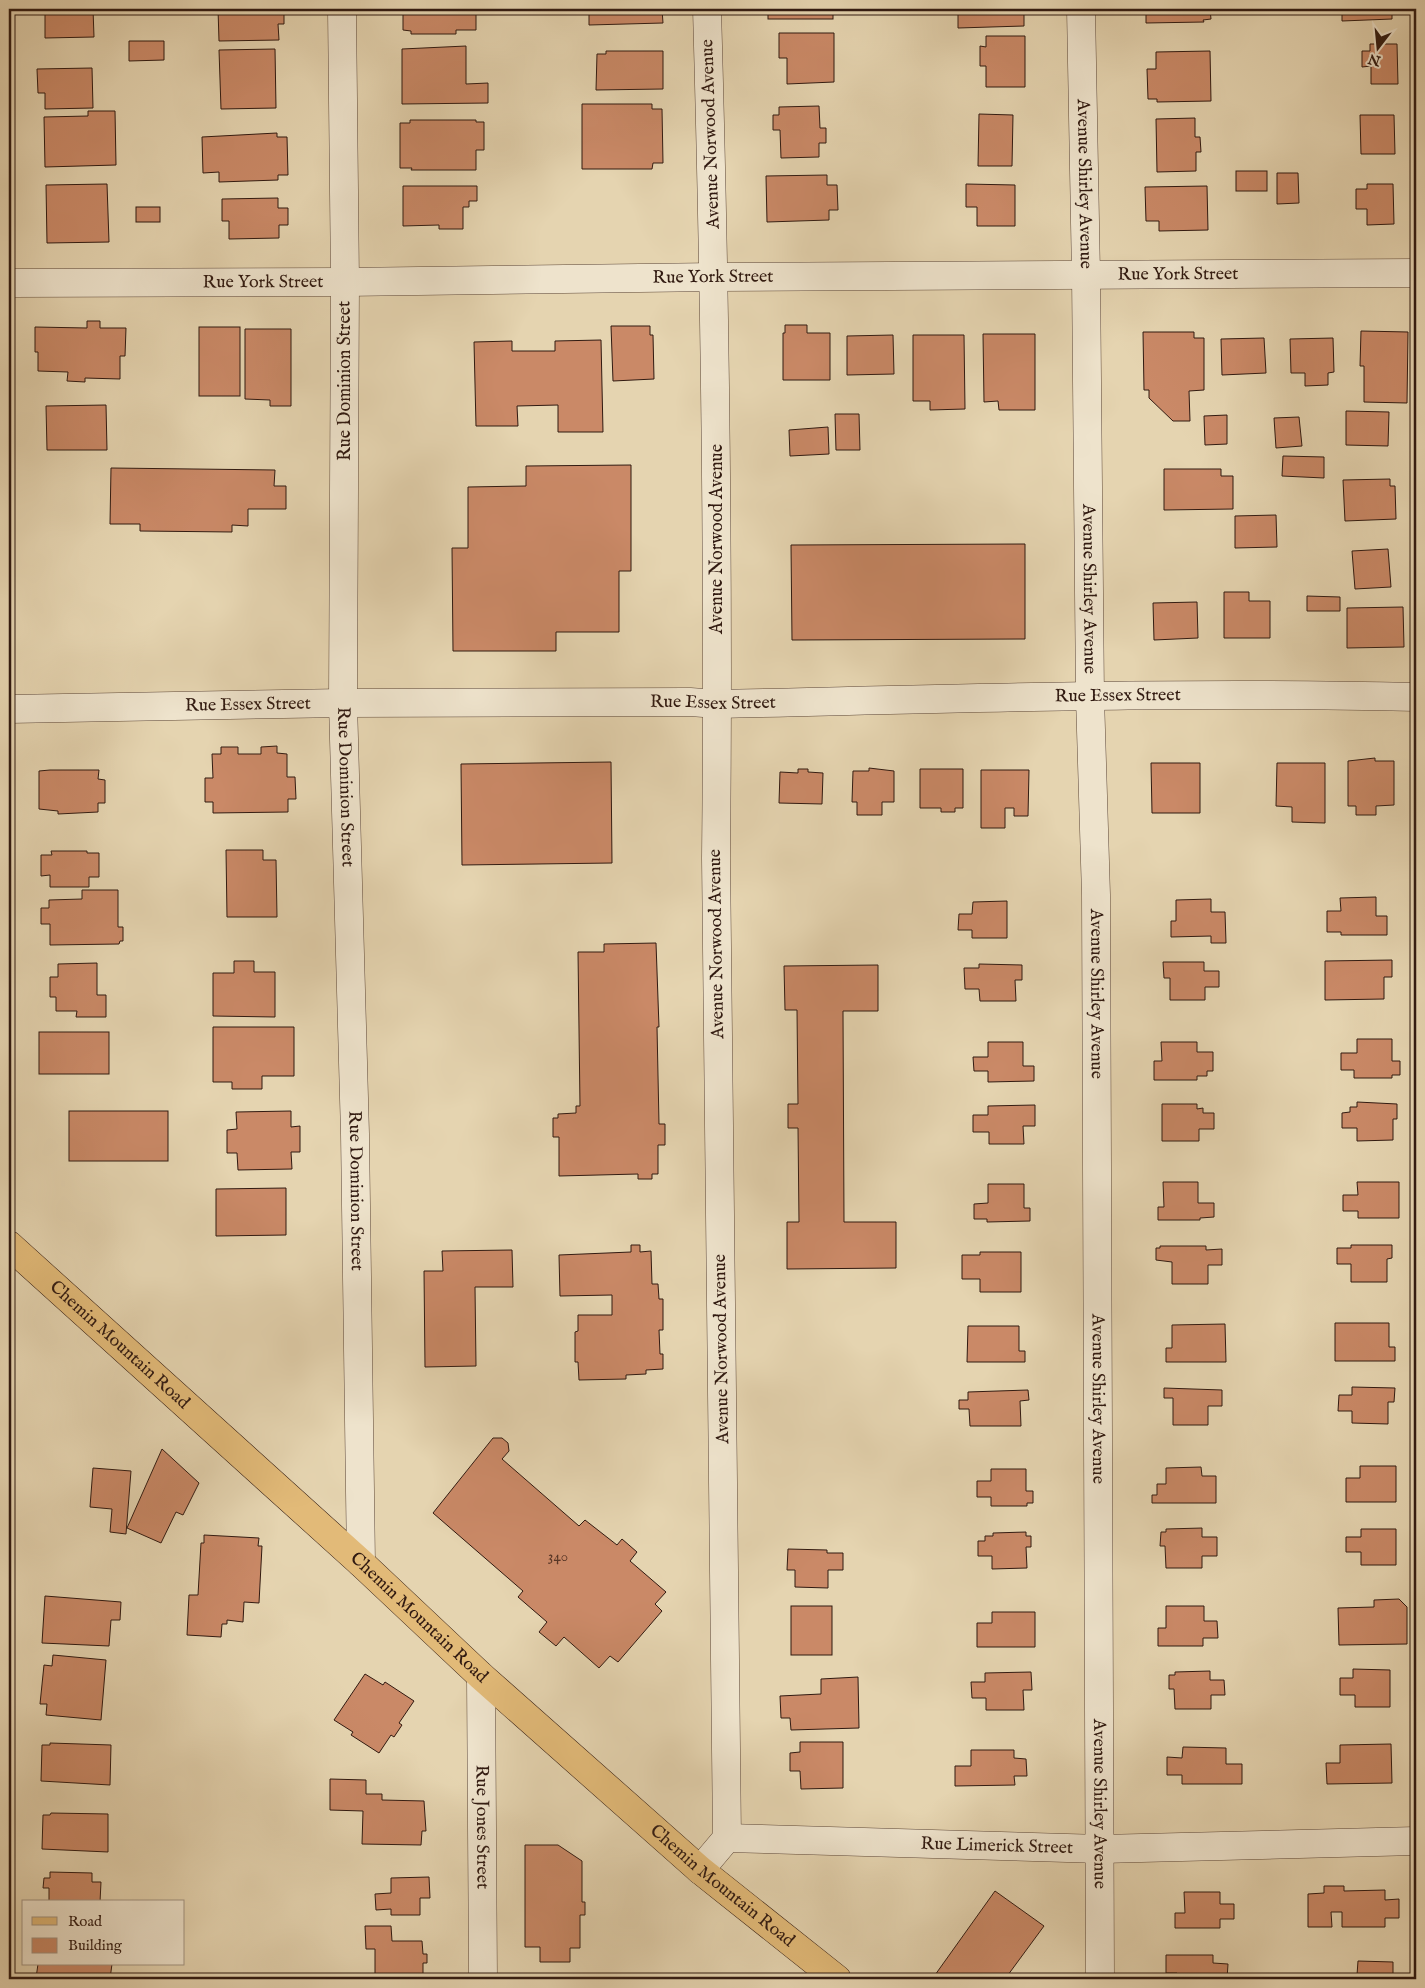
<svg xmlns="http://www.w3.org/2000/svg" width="1425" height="1988" font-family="'IM FELL English',serif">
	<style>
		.building { fill: #ca8967; stroke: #311a11 }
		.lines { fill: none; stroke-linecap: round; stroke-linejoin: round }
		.minor-casing { stroke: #5e4839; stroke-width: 29 }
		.primary-casing { stroke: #311a11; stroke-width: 29 }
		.minor { stroke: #eee3cc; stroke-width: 28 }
		.primary { stroke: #e2ba78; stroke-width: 28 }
		.labels { text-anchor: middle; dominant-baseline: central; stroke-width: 4; stroke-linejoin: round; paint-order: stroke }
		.number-label { font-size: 15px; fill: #573626 }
		.street-label { font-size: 18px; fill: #311a11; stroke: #eee3cc }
	</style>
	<rect width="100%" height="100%" fill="#e5d4b0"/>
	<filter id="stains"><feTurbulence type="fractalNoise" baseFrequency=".004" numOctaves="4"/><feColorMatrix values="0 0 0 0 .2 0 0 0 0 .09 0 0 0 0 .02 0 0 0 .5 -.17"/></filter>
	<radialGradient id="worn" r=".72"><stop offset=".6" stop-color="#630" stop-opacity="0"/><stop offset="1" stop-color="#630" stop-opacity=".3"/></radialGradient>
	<g class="building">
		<polygon points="45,9 93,9 94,37 45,38"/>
		<polygon points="218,9 284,9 284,24 278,24 279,40 219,41"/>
		<polygon points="403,9 484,9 484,12 476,12 476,30 456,30 456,34 411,34 411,31 403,30"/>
		<polygon points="589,9 662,9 663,23 589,25"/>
		<rect x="768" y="9" width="65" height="10"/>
		<polygon points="948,9 1024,9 1024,26 958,28 958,9"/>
		<polygon points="1146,9 1210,9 1211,19 1203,20 1204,22 1146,23"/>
		<polygon points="1334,9 1392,9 1392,19 1342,21 1342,11 1334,11"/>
		<polygon points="779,33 834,33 834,82 787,84 787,58 779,58"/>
		<polygon points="986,36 1025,36 1025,87 986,87 986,66 980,66 980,46 986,47"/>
		<polygon points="129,41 164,41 164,60 129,61"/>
		<polygon points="1370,44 1397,44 1398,84 1371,84 1371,66 1362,67 1362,51 1370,51"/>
		<polygon points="466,46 466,84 488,83 488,103 402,104 402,49"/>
		<polygon points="275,49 276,108 221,109 219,50"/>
		<polygon points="606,51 663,51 663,89 596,90 597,54 606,54"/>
		<polygon points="1210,51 1211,101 1157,102 1157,99 1148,99 1147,69 1156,69 1156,52"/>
		<polygon points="92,68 93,108 45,109 45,93 38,93 37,69"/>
		<polygon points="582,104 652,104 652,109 662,109 663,163 653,163 652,169 582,169"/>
		<polygon points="819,106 820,128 826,128 826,143 819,143 819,157 781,158 780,130 773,130 773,115 779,115 779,107"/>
		<polygon points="88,111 115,111 116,165 45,167 44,117 88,116"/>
		<polygon points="979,114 1013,115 1012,166 978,166"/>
		<polygon points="1360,115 1394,115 1395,154 1361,154"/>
		<polygon points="1195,118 1195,137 1200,137 1201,152 1196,152 1196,171 1157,172 1156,119"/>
		<polygon points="410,120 476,120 476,122 484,122 484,150 476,150 476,170 411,170 412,168 400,168 400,123 410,123"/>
		<polygon points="277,133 277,137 287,137 288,175 278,175 278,180 219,182 219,172 203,173 202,137"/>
		<rect x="1236" y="171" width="31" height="20"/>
		<polygon points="1277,173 1298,173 1299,203 1277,204"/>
		<polygon points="827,175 827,185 837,185 838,210 829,210 829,220 767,222 766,176"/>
		<polygon points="107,184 109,242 47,243 46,185"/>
		<polygon points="966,184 1015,185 1015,226 977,226 977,207 966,207"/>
		<polygon points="1367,184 1393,184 1394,224 1367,225 1367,209 1356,209 1356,189 1367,189"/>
		<polygon points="403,186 477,186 477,201 469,201 469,207 463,207 463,229 439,229 439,225 403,226"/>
		<polygon points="1207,186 1208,230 1159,231 1159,221 1146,221 1145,187"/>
		<polygon points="278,198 278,208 288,208 288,225 279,225 279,238 229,239 229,221 222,221 222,199"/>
		<rect x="136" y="207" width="24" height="15"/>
		<polygon points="87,321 100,321 100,328 126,328 125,356 120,356 120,379 85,378 85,382 67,381 68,372 38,371 38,352 35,352 35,327 87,328"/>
		<polygon points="785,325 807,325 807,333 830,333 830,380 783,380 783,333 785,333"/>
		<polygon points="611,326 650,326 650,335 653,335 654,379 613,381"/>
		<rect x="199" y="327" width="41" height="69"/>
		<polygon points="245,329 291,329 291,406 270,406 270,400 245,399"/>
		<polygon points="1361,331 1408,332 1407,403 1364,402 1364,366 1360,366"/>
		<polygon points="1143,332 1194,332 1194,338 1204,338 1204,390 1189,391 1190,421 1173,421 1149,398 1149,390 1144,390"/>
		<polygon points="983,334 1035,334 1035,410 999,410 998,401 984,402"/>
		<polygon points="893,335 894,374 847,375 847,336"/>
		<polygon points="913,335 964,335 965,409 930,410 930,401 913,401"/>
		<polygon points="1264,338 1266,373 1222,375 1221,339"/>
		<polygon points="1333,338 1334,372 1328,373 1328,385 1305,386 1305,373 1291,373 1290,339"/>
		<polygon points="601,340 603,432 558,432 558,405 517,406 518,426 476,426 474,342 512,341 512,351 555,351 555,341"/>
		<polygon points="106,405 107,450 47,450 46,406"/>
		<polygon points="1346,411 1389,412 1388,446 1346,445"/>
		<polygon points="835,414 859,414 860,450 836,450"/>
		<polygon points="1227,415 1227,444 1205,445 1204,416"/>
		<polygon points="1299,417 1302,446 1276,448 1274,418"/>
		<polygon points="828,427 829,454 790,456 789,430"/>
		<polygon points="1283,456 1324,457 1324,478 1282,476"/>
		<polygon points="631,465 631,571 619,571 619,632 556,632 556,651 453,651 452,548 468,548 468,487 526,486 526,466"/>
		<polygon points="111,468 275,470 274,486 286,486 286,509 248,509 248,526 232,525 232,532 140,531 140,524 110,524"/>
		<polygon points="1164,469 1221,469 1221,476 1233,476 1233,509 1164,510"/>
		<polygon points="1390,479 1390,486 1395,486 1396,519 1345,521 1343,480"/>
		<polygon points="1276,515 1277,547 1235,548 1235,516"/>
		<polygon points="1025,544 1025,639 792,640 791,545"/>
		<polygon points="1388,549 1391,587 1355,589 1352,551"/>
		<polygon points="1224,592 1249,592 1249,601 1270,601 1270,638 1224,638"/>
		<polygon points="1307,596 1340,597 1340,611 1307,611"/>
		<polygon points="1197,602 1198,638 1154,640 1153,603"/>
		<polygon points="1403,607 1404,647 1347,648 1347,608"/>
		<polygon points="277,746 277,753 287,754 287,777 295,777 296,799 288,799 288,812 213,813 213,802 205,802 205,778 213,778 212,754 221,754 221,747 238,747 238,754 261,754 261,747"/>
		<polygon points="1375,758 1375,761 1394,761 1394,805 1376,806 1376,815 1356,815 1356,806 1348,806 1348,761"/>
		<polygon points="611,762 612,863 462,865 461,764"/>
		<polygon points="1151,763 1200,763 1200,813 1152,813"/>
		<polygon points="1277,763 1325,763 1325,823 1292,822 1292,807 1276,806"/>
		<polygon points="869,768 894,771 894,802 882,802 882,815 857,815 857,802 852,802 853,771 869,771"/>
		<polygon points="798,769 808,769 808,772 823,773 822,804 779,803 780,772 798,773"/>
		<polygon points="920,769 963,769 963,808 955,808 955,812 941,812 941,808 920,808"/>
		<polygon points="50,770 99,770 98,779 105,780 105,803 98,803 98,812 58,814 58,811 39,809 39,771"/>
		<polygon points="981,770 1029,770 1028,816 1014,816 1014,808 1005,808 1005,828 981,828"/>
		<polygon points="226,850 263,850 263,860 276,860 277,917 227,917"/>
		<polygon points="51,851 87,851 87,853 99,853 99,877 89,877 89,887 50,887 50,875 41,876 41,855 52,855"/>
		<polygon points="82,890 118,890 118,927 123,927 123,941 120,941 119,944 50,945 50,924 41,924 41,908 49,908 49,900 82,899"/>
		<polygon points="1376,897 1376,916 1387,916 1387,935 1341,935 1341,932 1327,932 1327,911 1341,911 1340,898"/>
		<polygon points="1211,899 1211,912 1225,912 1226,943 1211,943 1211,936 1171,937 1171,921 1176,921 1176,900"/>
		<polygon points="1007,901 1007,938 972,938 972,930 958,930 959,914 972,914 973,902"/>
		<polygon points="656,943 659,1027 657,1027 659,1124 665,1124 665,1145 658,1145 658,1174 652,1174 652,1179 638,1179 638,1174 559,1176 559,1137 553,1137 553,1118 558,1118 558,1114 576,1113 576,1106 580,1106 578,952 604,952 604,944"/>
		<polygon points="1392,960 1392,977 1384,977 1384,999 1325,1000 1325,961"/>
		<polygon points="234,961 254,961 254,972 275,972 275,1017 213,1016 213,973 234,973"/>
		<polygon points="1163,962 1204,962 1204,971 1219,971 1219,987 1205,987 1205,1000 1170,1000 1170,978 1164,978"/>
		<polygon points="97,963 97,995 106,995 106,1017 76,1017 77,1011 56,1011 56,997 50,997 50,977 58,977 58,964"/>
		<polygon points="979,964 1022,965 1022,980 1015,980 1016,1001 980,1001 979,989 965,989 964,968 979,968"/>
		<polygon points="878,965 878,1011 843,1011 844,1222 896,1222 896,1268 787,1269 787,1222 799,1222 798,1128 788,1128 788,1104 798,1104 797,1010 785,1010 784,966"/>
		<polygon points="213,1027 294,1027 294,1076 262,1076 262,1089 232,1089 232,1082 213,1082"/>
		<rect x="39" y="1032" width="70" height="42"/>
		<polygon points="1357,1039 1392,1039 1392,1061 1400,1061 1400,1075 1392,1075 1392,1078 1354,1078 1354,1070 1341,1070 1341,1053 1357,1053"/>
		<polygon points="988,1042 1023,1042 1023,1066 1034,1066 1034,1081 988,1082 988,1071 974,1071 973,1057 988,1057"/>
		<polygon points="1161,1042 1197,1042 1197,1052 1213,1052 1213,1071 1207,1071 1207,1076 1197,1076 1197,1080 1154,1080 1154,1061 1162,1061"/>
		<polygon points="1357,1102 1397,1104 1397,1119 1393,1119 1393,1140 1357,1141 1357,1128 1342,1128 1342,1113 1350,1112 1350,1107 1357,1107"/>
		<polygon points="1162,1104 1197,1104 1197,1109 1203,1108 1203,1113 1214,1113 1214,1129 1199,1129 1199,1141 1162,1141"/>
		<polygon points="1035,1105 1035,1126 1023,1126 1024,1144 989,1144 989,1132 973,1132 973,1115 988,1115 988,1106"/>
		<rect x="69" y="1111" width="99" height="50"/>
		<polygon points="291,1111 291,1127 300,1126 300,1152 291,1152 292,1169 238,1170 237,1153 227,1153 227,1130 237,1129 236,1112"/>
		<polygon points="1163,1182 1198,1182 1198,1203 1214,1203 1214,1217 1200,1218 1200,1220 1158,1220 1158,1207 1164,1207"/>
		<polygon points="1357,1182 1399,1182 1399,1218 1358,1218 1358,1211 1343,1211 1343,1195 1358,1195"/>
		<polygon points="988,1184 1024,1184 1024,1208 1030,1208 1030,1221 987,1222 987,1219 974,1219 974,1204 988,1203"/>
		<polygon points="286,1188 286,1235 216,1236 216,1189"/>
		<polygon points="631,1245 640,1245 640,1252 651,1251 652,1284 658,1284 659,1299 663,1299 663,1330 659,1330 660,1354 663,1354 663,1369 646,1370 646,1374 626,1375 626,1379 579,1380 578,1362 575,1362 575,1332 578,1331 578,1315 612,1315 612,1295 560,1296 559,1255 631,1252"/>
		<polygon points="1351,1245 1392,1245 1392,1258 1387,1259 1387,1282 1351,1282 1351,1264 1337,1264 1337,1248 1351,1248"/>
		<polygon points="1160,1246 1206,1246 1206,1250 1222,1249 1222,1265 1208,1265 1208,1284 1172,1284 1172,1262 1156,1260 1156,1248 1160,1248"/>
		<polygon points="512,1250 513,1287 475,1287 476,1366 425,1367 424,1271 443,1271 442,1251"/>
		<polygon points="980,1252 1021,1252 1021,1292 980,1292 980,1279 962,1279 962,1255 980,1255"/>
		<polygon points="1335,1323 1389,1323 1389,1347 1395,1347 1395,1361 1335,1361"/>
		<polygon points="1225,1324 1226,1362 1166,1362 1166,1348 1172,1348 1172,1325"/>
		<polygon points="968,1326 1019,1326 1019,1351 1025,1351 1025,1362 967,1362"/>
		<polygon points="1352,1387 1395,1388 1394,1402 1388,1402 1388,1424 1352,1423 1352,1411 1338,1411 1339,1395 1352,1395"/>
		<polygon points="1164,1388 1222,1390 1222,1406 1208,1406 1208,1425 1173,1425 1173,1398 1164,1398"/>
		<polygon points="1028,1390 1029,1400 1020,1401 1021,1426 970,1426 969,1409 959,1409 959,1400 968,1400 968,1392"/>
		<polygon points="493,1438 502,1438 508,1443 509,1451 502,1459 579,1526 585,1520 617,1545 622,1539 637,1552 630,1561 666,1592 655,1604 662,1611 618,1662 610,1656 599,1668 564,1637 556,1646 539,1632 547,1622 518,1597 523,1591 433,1513"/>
		<polygon points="162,1449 199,1483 183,1515 176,1512 161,1543 127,1528"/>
		<polygon points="1360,1466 1396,1466 1396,1502 1346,1502 1346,1478 1360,1478"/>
		<polygon points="1201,1467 1202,1476 1216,1476 1216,1503 1152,1503 1152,1495 1157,1495 1157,1484 1166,1484 1166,1468"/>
		<polygon points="93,1468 131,1471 126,1534 110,1532 112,1509 90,1507"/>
		<polygon points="991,1469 1026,1469 1026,1491 1033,1491 1033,1503 1027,1503 1027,1506 991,1506 991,1497 977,1497 977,1481 991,1481"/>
		<polygon points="1202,1528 1202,1537 1217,1537 1217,1556 1202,1556 1202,1568 1166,1568 1165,1546 1160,1546 1161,1532 1166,1532 1166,1529"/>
		<polygon points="1361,1529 1396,1529 1396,1565 1361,1565 1361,1552 1346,1552 1346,1537 1361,1537"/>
		<polygon points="1026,1532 1026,1536 1031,1536 1031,1547 1026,1547 1027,1568 992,1569 992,1556 978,1556 978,1541 985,1541 985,1536 993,1536 993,1533"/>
		<polygon points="204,1535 259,1538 258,1546 262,1546 259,1603 244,1602 243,1622 227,1620 227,1624 222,1624 221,1637 187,1635 189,1595 198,1595 201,1543 204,1543"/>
		<polygon points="788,1549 827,1550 827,1553 843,1553 843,1570 828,1570 828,1588 795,1587 795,1570 787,1570"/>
		<polygon points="45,1596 121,1602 120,1620 111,1620 109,1646 42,1643"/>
		<polygon points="1399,1599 1407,1607 1407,1644 1339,1645 1338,1608 1374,1607 1374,1600"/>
		<rect x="791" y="1606" width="41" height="49"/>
		<polygon points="1166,1606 1204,1606 1204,1621 1217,1621 1218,1638 1203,1638 1203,1646 1158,1646 1158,1628 1166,1628"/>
		<polygon points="992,1612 1035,1612 1035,1647 977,1647 977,1623 992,1623"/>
		<polygon points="53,1655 106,1660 101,1720 46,1715 47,1704 40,1704 44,1665 52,1666"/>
		<polygon points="1353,1669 1390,1670 1390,1707 1355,1707 1355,1695 1340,1695 1340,1678 1353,1678"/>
		<polygon points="1210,1671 1210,1680 1224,1680 1225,1695 1211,1695 1211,1709 1175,1709 1174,1689 1169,1689 1169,1675 1175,1675 1175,1672"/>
		<polygon points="1031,1672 1032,1690 1023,1690 1024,1710 986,1710 986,1698 972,1698 971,1682 985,1682 985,1673"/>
		<polygon points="365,1674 383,1685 385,1682 414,1701 399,1723 402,1725 394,1737 391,1735 379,1753 351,1735 353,1732 334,1720"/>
		<polygon points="858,1677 859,1728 791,1730 790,1718 781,1718 780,1696 821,1694 821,1679"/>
		<polygon points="800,1742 843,1742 843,1788 801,1789 800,1771 790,1771 790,1753 800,1752"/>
		<polygon points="50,1743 111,1745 110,1785 41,1781 42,1745 50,1745"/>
		<polygon points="1391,1744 1392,1783 1327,1784 1326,1763 1340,1763 1340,1745"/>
		<polygon points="1183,1747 1226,1748 1226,1764 1242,1764 1242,1784 1182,1784 1182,1775 1167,1775 1167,1757 1182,1758"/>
		<polygon points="971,1750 1014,1750 1014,1758 1026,1759 1027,1776 1014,1776 1015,1785 955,1786 955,1766 971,1766"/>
		<polygon points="330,1779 366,1780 366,1794 382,1794 382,1800 424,1801 426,1831 422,1831 421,1845 362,1844 363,1811 330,1810"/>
		<polygon points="51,1813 108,1814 108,1852 42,1849 43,1815 50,1815"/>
		<polygon points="525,1845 558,1845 582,1861 582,1902 585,1902 585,1915 580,1915 580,1948 570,1948 570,1962 540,1962 540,1947 525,1947"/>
		<polygon points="50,1872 92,1873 92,1882 101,1882 100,1902 49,1902 49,1888 43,1888 44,1878 50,1878"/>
		<polygon points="429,1877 430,1898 420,1898 420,1915 391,1915 391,1909 376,1910 375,1894 391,1893 391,1878"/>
		<polygon points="1324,1886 1344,1886 1344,1891 1385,1890 1385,1900 1399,1899 1399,1918 1385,1918 1385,1927 1342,1927 1342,1912 1331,1912 1332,1927 1308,1927 1308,1894 1324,1893"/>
		<polygon points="995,1891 1044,1926 1005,1979 941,1979 935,1975"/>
		<polygon points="1184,1892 1220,1892 1220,1904 1234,1904 1234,1919 1220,1919 1220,1928 1175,1928 1175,1913 1185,1913"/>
		<polygon points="365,1926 391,1926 392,1941 422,1941 423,1954 427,1954 427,1963 423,1963 423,1979 375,1979 375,1949 366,1949"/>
		<polygon points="1166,1955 1213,1955 1213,1963 1228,1964 1227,1979 1177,1979 1177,1973 1166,1973"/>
		<polygon points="1358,1961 1393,1962 1393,1979 1344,1979 1344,1975 1357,1975"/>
		<polygon points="38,1964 112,1964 110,1979 97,1977 97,1979 36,1978"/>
	</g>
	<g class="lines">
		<defs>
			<g id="minor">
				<path id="s1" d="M342,9L345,282L343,703L355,1134L361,1563"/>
				<path id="s2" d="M1081,9L1086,275L1090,697L1096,895L1100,1979"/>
				<path id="s3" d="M9,283L345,282L715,277L1416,273"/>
				<path id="s4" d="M9,709L343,703L690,702L718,704C950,699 1184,691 1416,697"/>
				<path id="s5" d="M481,1676L483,1979"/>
				<path id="s6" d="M727,1838L1101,1849L1416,1841"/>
				<path d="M700,1870L727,1838L716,858C719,575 715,292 707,9"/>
			</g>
			<g id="primary">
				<path id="s7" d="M9,1245L361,1563L481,1676L700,1870L837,1979"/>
			</g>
		</defs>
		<use href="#minor" class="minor-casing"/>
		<use href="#primary" class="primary-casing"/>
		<use href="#minor" class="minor"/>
		<use href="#primary" class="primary"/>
	</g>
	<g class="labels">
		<g class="number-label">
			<text x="558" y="1556">340</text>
		</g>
		<g class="street-label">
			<text transform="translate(711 134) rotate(-92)">Avenue Norwood Avenue</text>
			<text stroke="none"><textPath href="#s2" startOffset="175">Avenue Shirley Avenue</textPath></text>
			<text stroke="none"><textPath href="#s3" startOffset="1169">Rue York Street</textPath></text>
			<text stroke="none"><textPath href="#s3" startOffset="704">Rue York Street</textPath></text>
			<text stroke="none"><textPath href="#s3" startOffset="254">Rue York Street</textPath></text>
			<text transform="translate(345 381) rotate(-90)">Rue Dominion Street</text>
			<text transform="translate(717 539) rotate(-90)">Avenue Norwood Avenue</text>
			<text stroke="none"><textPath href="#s2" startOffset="580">Avenue Shirley Avenue</textPath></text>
			<text stroke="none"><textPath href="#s4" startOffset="1109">Rue Essex Street</textPath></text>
			<text stroke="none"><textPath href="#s4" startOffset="704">Rue Essex Street</textPath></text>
			<text stroke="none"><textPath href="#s4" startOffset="239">Rue Essex Street</textPath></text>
			<text stroke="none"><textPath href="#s1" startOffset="778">Rue Dominion Street</textPath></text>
			<text transform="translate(717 944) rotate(-91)">Avenue Norwood Avenue</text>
			<text stroke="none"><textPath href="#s2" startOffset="985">Avenue Shirley Avenue</textPath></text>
			<text stroke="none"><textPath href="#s1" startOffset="1182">Rue Dominion Street</textPath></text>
			<text stroke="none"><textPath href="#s7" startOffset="149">Chemin Mountain Road</textPath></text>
			<text transform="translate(722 1349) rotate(-91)">Avenue Norwood Avenue</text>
			<text stroke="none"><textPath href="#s2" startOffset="1390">Avenue Shirley Avenue</textPath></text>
			<text stroke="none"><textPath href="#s7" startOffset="554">Chemin Mountain Road</textPath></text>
			<text stroke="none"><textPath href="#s2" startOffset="1795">Avenue Shirley Avenue</textPath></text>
			<text stroke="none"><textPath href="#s5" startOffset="151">Rue Jones Street</textPath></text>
			<text stroke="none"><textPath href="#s6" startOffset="270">Rue Limerick Street</textPath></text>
			<text stroke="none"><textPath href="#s7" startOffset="959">Chemin Mountain Road</textPath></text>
		</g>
	</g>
	<rect width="1425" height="1988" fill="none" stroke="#e5d4b0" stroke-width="30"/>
	<rect x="10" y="10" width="1405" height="1968" fill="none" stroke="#311a11" stroke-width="2.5"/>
	<rect x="15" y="15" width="1395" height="1958" fill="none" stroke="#311a11"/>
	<rect x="22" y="1900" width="162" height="65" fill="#eee3cc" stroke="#a29381"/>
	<rect x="32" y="1917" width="25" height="8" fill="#e2ba78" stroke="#a29381"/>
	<text x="68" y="1926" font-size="15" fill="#311a11">Road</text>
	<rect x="32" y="1938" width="25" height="15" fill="#ca8967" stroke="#a29381"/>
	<text x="68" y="1950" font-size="15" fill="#311a11">Building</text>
	<g transform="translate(1378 48) rotate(196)" stroke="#eee3cc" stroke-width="4" paint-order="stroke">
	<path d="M0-4L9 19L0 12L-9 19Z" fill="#311a11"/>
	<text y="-8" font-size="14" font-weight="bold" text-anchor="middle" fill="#311a11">N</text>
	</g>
	<rect width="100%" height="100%" filter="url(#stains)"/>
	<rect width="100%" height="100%" fill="url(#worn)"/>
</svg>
